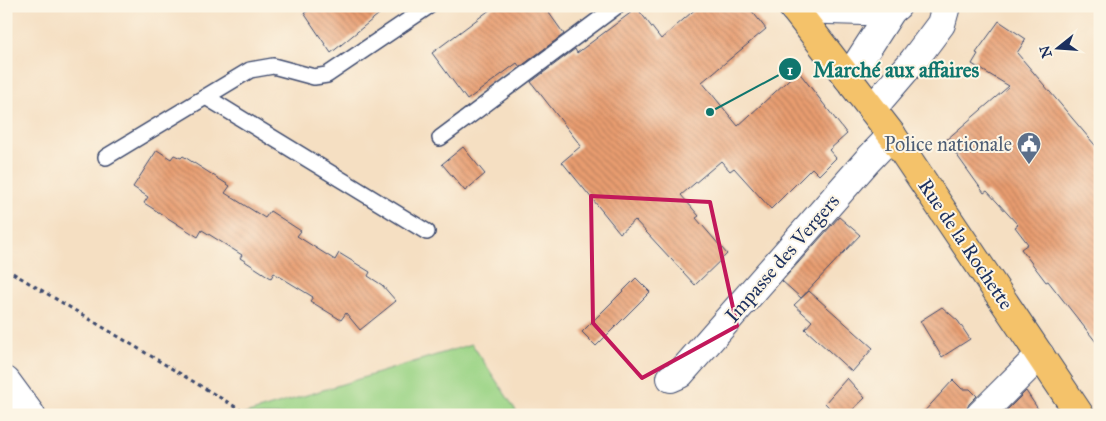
<svg xmlns="http://www.w3.org/2000/svg" width="1106" height="421" font-family="'IM FELL Great Primer',serif">
	<style>
		.grass { fill: #9bd486; stroke: #5b8272 }
		.building { fill: url(#building-back-hatch) }
		.lines { fill: none; stroke-linecap: round; stroke-linejoin: round }
		.service-casing { stroke: #3c496d; stroke-width: 18 }
		.minor-casing { stroke: #3c496d; stroke-width: 30 }
		.tertiary-casing { stroke: #3c496d; stroke-width: 30 }
		.primary-casing { stroke: #3c496d; stroke-width: 30 }
		.path { stroke: #3c496d; stroke-width: 3; stroke-dasharray: 4 4; stroke-linecap: butt }
		.service { stroke: #fff; stroke-width: 15 }
		.minor { stroke: #fff; stroke-width: 28 }
		.tertiary { stroke: #fff; stroke-width: 28 }
		.primary { stroke: #f4c26a; stroke-width: 28 }
		.marked { fill: none; stroke: #c2185b; stroke-width: 4; stroke-linejoin: round }
		.labels { text-anchor: middle; dominant-baseline: central; stroke-width: 4; stroke-linejoin: round; paint-order: stroke }
		.service-label { font-size: 20px; fill: #4e5e75; stroke: #fcf5e5; text-anchor: end }
		.street-label { font-size: 20px; fill: #1b2f5e; stroke: #fcf5e5 }
		.leader { fill: none; stroke: #0f766e; stroke-width: 2 }
		.callout-dot { fill: #0f766e; stroke: #fcf5e5; stroke-width: 2 }
		.mark-label { font-size: 15px; text-anchor: middle; font-weight: bold; fill: #fff }
		.callout-label { font-size: 21px; text-anchor: middle; font-weight: bold; fill: #0f766e; stroke: #fcf5e5; stroke-width: 4; stroke-linejoin: round; paint-order: stroke }
	</style>
	<defs>
		<pattern id="building-back-hatch" width="6" height="6" patternUnits="userSpaceOnUse" patternTransform="scale(1.25)"><rect width="6" height="6" fill="#e89c6f"/><path d="M-1 5l2 2M0 0l6 6M5-1l2 2" fill="none" stroke="#bb805e"/></pattern>
	</defs>
	<rect width="100%" height="100%" fill="#fcf5e5"/>
	<filter id="ink" filterUnits="userSpaceOnUse"><feTurbulence type="fractalNoise" baseFrequency=".02" numOctaves="2"/><feDisplacementMap in="SourceGraphic" scale="10" xChannelSelector="R" yChannelSelector="G"/><feConvolveMatrix kernelMatrix="1 2 1 2 8 2 1 2 1" color-interpolation-filters="sRGB"/></filter>
	<filter id="wash" filterUnits="userSpaceOnUse"><feTurbulence type="fractalNoise" baseFrequency=".0096" numOctaves="4" result="noise"/><feDisplacementMap in="SourceGraphic" scale="20" xChannelSelector="R" yChannelSelector="G"/><feGaussianBlur stdDeviation="1.12" result="paint"/><feColorMatrix in="noise" values="0 0 0 0 0 0 0 0 0 0 0 0 0 0 0 0 0 1.4 0 .05"/><feComposite in="paint" operator="in"/></filter>
	<g filter="url(#wash)">
		<rect width="100%" height="100%" fill="#f5dfc2"/>
		<polygon class="grass" points="472,344 519,415 242,415"/>
		<g id="blocks">
			<g class="building">
				<polygon points="317,6 389,6 331,53 304,13"/>
				<polygon points="495,6 544,6 564,34 520,67 517,63 467,100 432,53"/>
				<polygon points="699,6 748,6 766,29 702,82 738,126 798,71 847,134 829,150 836,158 819,175 812,168 771,209 734,168 730,171 721,161 681,195 699,216 696,218 727,254 695,285 635,220 620,233 562,162 581,146 531,82 575,49 577,53 637,8 661,39"/>
				<polygon points="999,21 1026,39 1017,53 1100,151 1100,347 1048,281 1046,282 1021,249 1028,244 1015,227 1018,225 987,191 984,193 946,140 1009,86 972,64 978,54 976,53"/>
				<polygon points="463,147 485,174 465,191 442,164"/>
				<polygon points="157,150 171,159 174,155 181,158 183,156 230,186 225,193 265,218 270,211 301,231 297,236 335,260 339,253 370,272 368,276 382,285 396,301 360,330 346,313 341,320 310,301 313,297 274,273 271,278 240,258 242,255 202,230 198,237 144,203 148,197 133,187"/>
				<polygon points="839,217 860,235 801,298 782,281"/>
				<polygon points="636,278 650,292 596,346 582,332"/>
				<polygon points="809,291 873,348 852,372 805,329 812,321 794,305"/>
				<polygon points="942,307 958,321 970,339 942,357 920,321"/>
				<polygon points="847,378 865,398 847,415 836,415 825,403"/>
				<polygon points="953,380 962,389 970,389 977,396 969,404 965,414 921,415"/>
				<polygon points="1026,391 1042,415 1002,415"/>
			</g>
		</g>
	</g>
	<g filter="url(#ink)">
		<use href="#blocks" fill-opacity="0" stroke="#3c496d" stroke-width="1"/>
		<g class="lines">
			<defs>
				<g id="service">
					<polyline points="206,97 427,232"/>
					<polyline points="440,138 617,6"/>
					<polyline points="106,157 250,70 273,66 314,77 327,75 429,6"/>
				</g>
				<g id="minor">
					<polyline points="794,9 864,11 892,10"/>
					<polyline points="848,78 892,10 897,6"/>
					<polyline points="872,109 914,60 941,24 946,6"/>
					<polyline points="671,378 680,374 867,161 892,135"/>
					<polyline points="980,415 1040,355"/>
				</g>
				<polyline id="tertiary" points="6,381 31,415"/>
				<polyline id="primary" points="792,6 892,135 1080,415"/>
			</defs>
			<use href="#service" class="service-casing"/>
			<use href="#minor" class="minor-casing"/>
			<use href="#tertiary" class="tertiary-casing"/>
			<use href="#primary" class="primary-casing"/>
			<polyline class="path" points="6,269 249,415"/>
			<use href="#service" class="service"/>
			<use href="#minor" class="minor"/>
			<use href="#tertiary" class="tertiary"/>
			<use href="#primary" class="primary"/>
		</g>
	</g>
	<path class="marked" d="M591,196L710,202L737,326L642,378L593,323Z"/>
	<defs>
		<symbol id="civic-pin" viewBox="-11 -11 22 30"><path d="M0 17L-7.5 6A9.5 9.5 0 1 1 7.5 6Z" fill="#5c6f8a" stroke="#fcf5e5"/><path d="M-.6-6.5H3V-4.5H.6V-3L4-1V1h2V6H-6V1h2V-1L-.6-3ZM-1.2 2.5V6h2.4V2.5Z" fill="#fff"/></symbol>
	</defs>
	<g fill-rule="evenodd">
		<use href="#civic-pin" x="1015" y="130" width="28" height="38"/>
	</g>
	<g class="labels">
		<g class="service-label">
			<text x="1012" y="144">Police nationale</text>
		</g>
		<g class="street-label">
			<text transform="translate(966 244) rotate(56)">Rue de la Rochette</text>
			<text transform="translate(782 258) rotate(-49)">Impasse des Vergers</text>
		</g>
	</g>
	<path class="leader" d="M710 112L790 69"/>
	<g class="callout-dot">
		<circle cx="710" cy="112" r="5"/>
		<circle cx="790" cy="69" r="12"/>
	</g>
	<g class="mark-label">
		<text x="790" y="75">1</text>
	</g>
	<g class="callout-label">
		<text x="896" y="77">Marché aux affaires</text>
	</g>
	<rect width="1106" height="421" fill="none" stroke="#fcf5e5" stroke-width="25"/>
	<g transform="translate(1058 48) rotate(253)" stroke="#fcf5e5" stroke-width="4" paint-order="stroke">
	<path d="M0-4L9 19L0 12L-9 19Z" fill="#1b2f5e"/>
	<text y="-8" font-size="14" font-weight="bold" text-anchor="middle" fill="#1b2f5e">N</text>
	</g>
</svg>
